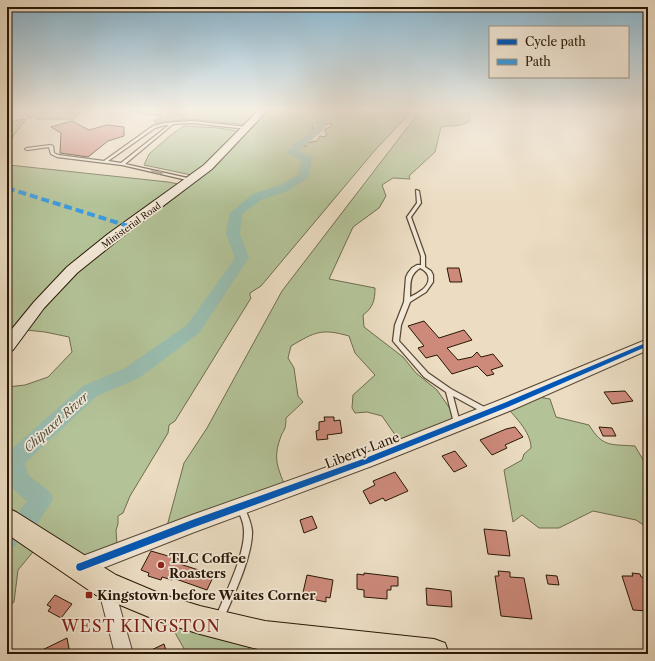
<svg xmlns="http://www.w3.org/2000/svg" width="655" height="661" font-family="'Libre Caslon Text',serif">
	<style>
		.green { fill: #b3c297; stroke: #6e6c4e }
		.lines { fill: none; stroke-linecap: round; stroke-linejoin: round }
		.river { fill: #99bcaf; fill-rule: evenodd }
		.building { fill: #cd8a7b; stroke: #281705 }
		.service-casing { stroke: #594834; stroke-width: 2.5 }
		.minor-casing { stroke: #594834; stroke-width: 2 }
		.tertiary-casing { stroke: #594834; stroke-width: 2 }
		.secondary-casing { stroke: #281705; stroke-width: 2 }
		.primary-casing { stroke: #281705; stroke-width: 2 }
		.service { fill: #f2e8d7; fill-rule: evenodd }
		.minor { fill: #f2e8d7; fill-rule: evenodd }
		.tertiary { fill: #f2e8d7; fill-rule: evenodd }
		.secondary { fill: #f2e8d7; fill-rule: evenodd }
		.primary { fill: #ebdcc2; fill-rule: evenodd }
		.quiet { stroke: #3d9add; stroke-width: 4; stroke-dasharray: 8 4; stroke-linecap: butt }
		.cycleway-casing { stroke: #f2e8d7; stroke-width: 2 }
		.cycleway { fill: #0057b8; fill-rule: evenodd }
		.oneway { fill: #978a78 }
		.poi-dot { fill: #8f2418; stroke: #f2e8d7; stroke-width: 1.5 }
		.labels { text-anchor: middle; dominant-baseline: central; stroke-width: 3.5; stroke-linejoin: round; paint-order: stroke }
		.far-street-label { font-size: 9px; fill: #281705; stroke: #f2e8d7 }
		.water-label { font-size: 12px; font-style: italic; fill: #505140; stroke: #f2e8d7 }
		.near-street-label { font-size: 13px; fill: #281705; stroke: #f2e8d7 }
		.near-poi-label { font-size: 13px; font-weight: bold; fill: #281705; stroke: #f2e8d7; text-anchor: start }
		.near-quarter-label { font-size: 16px; letter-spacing: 1px; fill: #7a1f14; stroke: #f2e8d7 }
	</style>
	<rect width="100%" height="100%" fill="#ebdcc2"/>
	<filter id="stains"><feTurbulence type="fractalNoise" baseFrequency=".005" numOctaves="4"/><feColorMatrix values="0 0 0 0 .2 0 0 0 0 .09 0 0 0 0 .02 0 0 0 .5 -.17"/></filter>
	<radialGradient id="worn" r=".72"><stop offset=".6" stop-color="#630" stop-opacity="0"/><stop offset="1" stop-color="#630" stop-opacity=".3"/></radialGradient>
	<g class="green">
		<polygon points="25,111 71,111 67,112 79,112 74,119 36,119 43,113 52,112 42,112 30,119 24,113"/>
		<polygon points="130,111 330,111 312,126 312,128 315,128 312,129 311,133 294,145 293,148 306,146 306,143 317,141 320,136 325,137 327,134 325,132 325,129 332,126 331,123 325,125 324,121 333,111 412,111 376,149 261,286 250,293 250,296 251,298 175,421 169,425 168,433 130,496 123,513 118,516 118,524 116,530 117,545 84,557 42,541 18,570 14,602 7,608 7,387 25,385 48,377 72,352 69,337 45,332 26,330 7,347 7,126 13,121 26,119 8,143 7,153 12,157 9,165 168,182 184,185 196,176 144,165 149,154 171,135 184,126 219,128 243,132 249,125 190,119 156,123 154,121 161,118 160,116"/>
		<path d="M420,111H469L470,121C462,127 451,125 441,127L435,152L409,176L410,179L393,178L382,185L386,196L379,208L353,227L329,279L375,288C375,300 373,308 363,315L364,327L403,357L416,373L437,390L458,420L400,442L382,416L367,412L355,413L352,408L353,395L375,375L355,353L349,336C321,328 315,332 291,346L288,358L294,368L298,396L303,402L286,418C286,432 283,429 280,439C273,459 278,468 285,486L166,530L184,463L207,428L282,291Z"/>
		<path d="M527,395L550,399L556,417L589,425C603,448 611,444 635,446L648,468V528L636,520L593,511L559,528H539L522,515L513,522L504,470L522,460L524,454L531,448C531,431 513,415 503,403Z"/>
		<polygon points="173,607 249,627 249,654 187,654 174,631"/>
	</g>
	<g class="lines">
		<g class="river">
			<path d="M320,111H330L323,130L299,151L311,156L312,158L309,177L288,191L261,200L242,214L240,234L249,258L199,333L139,378L97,396L25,463L28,475L50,492L53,499L36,526L28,529L20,526L16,518L20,510L27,501C3,481 7,482 7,453L83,386L125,368L187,325L235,258L226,234L230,213L253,194L280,185L298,175L301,160L287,154L286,152L315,127Z"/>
			<polygon points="7,525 16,529 19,538 16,546 7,550"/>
		</g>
	</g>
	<g class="building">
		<polygon points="72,121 89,130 107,125 124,127 124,136 108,141 88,157 60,153 61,133 51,127"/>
		<polygon points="447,268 459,268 462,282 450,282"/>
		<polygon points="424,321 439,338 464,330 472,340 447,348 458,360 472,357 477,352 481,357 493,354 503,366 491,370 494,374 487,376 477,366 452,374 437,355 426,358 418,348 424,346 408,326"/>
		<polygon points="625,391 633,401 612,404 604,392"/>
		<polygon points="324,417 334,417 334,421 340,420 342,433 327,435 328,439 317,440 316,431 319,430 319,422 325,421"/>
		<polygon points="515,427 523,437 505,445 507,448 492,455 480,440 506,429"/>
		<polygon points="599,427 612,428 616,436 603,436"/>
		<polygon points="455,451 467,466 454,472 442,456"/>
		<polygon points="395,472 408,491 385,501 383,498 370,504 363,491 375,485 373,481"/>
		<polygon points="312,516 317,528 304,533 300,520"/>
		<polygon points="484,529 506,531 510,556 488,554"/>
		<polygon points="151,551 182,560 180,564 214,575 207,590 173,578 172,580 162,577 161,580 148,576 149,573 141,570"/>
		<polygon points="498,571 510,572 510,577 524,578 532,619 501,616 495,576 499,576"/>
		<polygon points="364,573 398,577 398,586 391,586 391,590 387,590 387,599 364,597 364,590 357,589 357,574 364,575"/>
		<polygon points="632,573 640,574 641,577 648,578 648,611 633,610 622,576 633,576"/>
		<polygon points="307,575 333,580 330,598 326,597 326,602 302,597"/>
		<polygon points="546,575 557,576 559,585 548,584"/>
		<polygon points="426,588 451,591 452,607 427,605"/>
		<polygon points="55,595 72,604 61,618 48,611 51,607 47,605"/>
		<polygon points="67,638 70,654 34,654"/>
		<polygon points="164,644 167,654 143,654"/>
	</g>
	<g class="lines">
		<defs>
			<g id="service">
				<path d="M192,121L247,127L249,128L247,129L192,123L173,124L125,164L192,179L193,180L191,181L122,165L57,157L51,154L49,147L27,150L25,149L27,148L51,145L53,146L54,153L58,155L104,161L153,126L165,123ZM165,125H169L121,163L108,161L155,128Z"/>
				<path d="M416,190L419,191L421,203L411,217L425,256V267L431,271L433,275V282L426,292L410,302L401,325L399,341L428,373L451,389L488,409L489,411L488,413L486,414L484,413L453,396L460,423L459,425L457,426L455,425L454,423L446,392L424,377L393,341L395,325L404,302L406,277L408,273L412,268L417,265H421V256L407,217L417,203ZM420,268C431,273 431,283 422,290C418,293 414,295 410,297C411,285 408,276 420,268Z"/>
				<path d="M240,503L243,505C247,513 251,522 252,531C253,555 233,597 223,620L220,621L217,620L216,617C225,594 245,555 244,531C244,523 240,514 236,507L237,505Z"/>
			</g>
			<polygon id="minor" points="106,579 112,581 114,587 133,654 115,654 98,587 100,581"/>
			<polygon id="tertiary" points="648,339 648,350 512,410 372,466 192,533 80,577 73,574 70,567 73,560 80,557 192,515 361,455 500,400"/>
			<polygon id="secondary" points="258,111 267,111 212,169 118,240 77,273 44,308 13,350 7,352 7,335 34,302 67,267 108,234 204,165"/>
			<polygon id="primary" points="7,508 16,512 116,575 161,594 200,606 265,621 434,639 445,643 449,654 295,654 265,651 200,634 161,622 96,595 7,534"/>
		</defs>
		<use href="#service" class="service-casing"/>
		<use href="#minor" class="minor-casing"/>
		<use href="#tertiary" class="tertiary-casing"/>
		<use href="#secondary" class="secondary-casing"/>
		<use href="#primary" class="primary-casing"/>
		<use href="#service" class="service"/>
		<use href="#minor" class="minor"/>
		<use href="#tertiary" class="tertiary"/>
		<use href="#secondary" class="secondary"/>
		<use href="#primary" class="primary"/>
		<polyline class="quiet" points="7,188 128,226"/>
		<defs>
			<polygon id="cycleway" points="648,342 648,346 508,407 369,463 192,528 80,571 77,570 76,567 77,564 80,563 192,520 363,459 504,403"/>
		</defs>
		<use href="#cycleway" class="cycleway-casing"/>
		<use href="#cycleway" class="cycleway"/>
	</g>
	<defs><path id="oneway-solid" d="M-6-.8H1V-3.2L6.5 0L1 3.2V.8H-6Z"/></defs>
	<use class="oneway" href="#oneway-solid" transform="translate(157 172) rotate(12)"/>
	<linearGradient id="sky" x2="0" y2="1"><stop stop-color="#88b7d1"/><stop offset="0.54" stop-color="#f6efe4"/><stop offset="1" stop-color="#f6efe4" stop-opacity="0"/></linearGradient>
	<rect width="655" height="204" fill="url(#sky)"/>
	<g class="poi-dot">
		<circle cx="161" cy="565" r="4"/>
		<rect x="85" y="591" width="8" height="8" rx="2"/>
	</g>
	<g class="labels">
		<g class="far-street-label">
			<text transform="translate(131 225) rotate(-36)">Ministerial Road</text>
		</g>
		<g class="water-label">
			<text transform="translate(56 422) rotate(-42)">Chipuxet River</text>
		</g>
		<g class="near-street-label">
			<text transform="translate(362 450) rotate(-21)">Liberty Lane</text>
		</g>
		<g class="near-poi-label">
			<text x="169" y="558">TLC Coffee<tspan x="169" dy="15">Roasters</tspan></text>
			<text x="97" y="595">Kingstown before Waites Corner</text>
		</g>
		<g class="near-quarter-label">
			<text x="141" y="626">WEST KINGSTON</text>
		</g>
	</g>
	<rect width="655" height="661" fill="none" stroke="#ebdcc2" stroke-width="24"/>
	<rect x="8" y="8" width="639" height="645" fill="none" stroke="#281705" stroke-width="2"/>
	<rect x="12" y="12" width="631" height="637" fill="none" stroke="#281705"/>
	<rect x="489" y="26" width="140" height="52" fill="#f2e8d7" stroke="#a19483"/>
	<rect x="497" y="39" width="20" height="6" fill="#0057b8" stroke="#a19483"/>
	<text x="525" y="46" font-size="12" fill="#281705">Cycle path</text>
	<rect x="497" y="59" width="20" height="6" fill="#3d9add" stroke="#a19483"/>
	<text x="525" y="66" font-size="12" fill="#281705">Path</text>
	<rect width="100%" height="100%" filter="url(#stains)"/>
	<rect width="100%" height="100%" fill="url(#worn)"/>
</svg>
